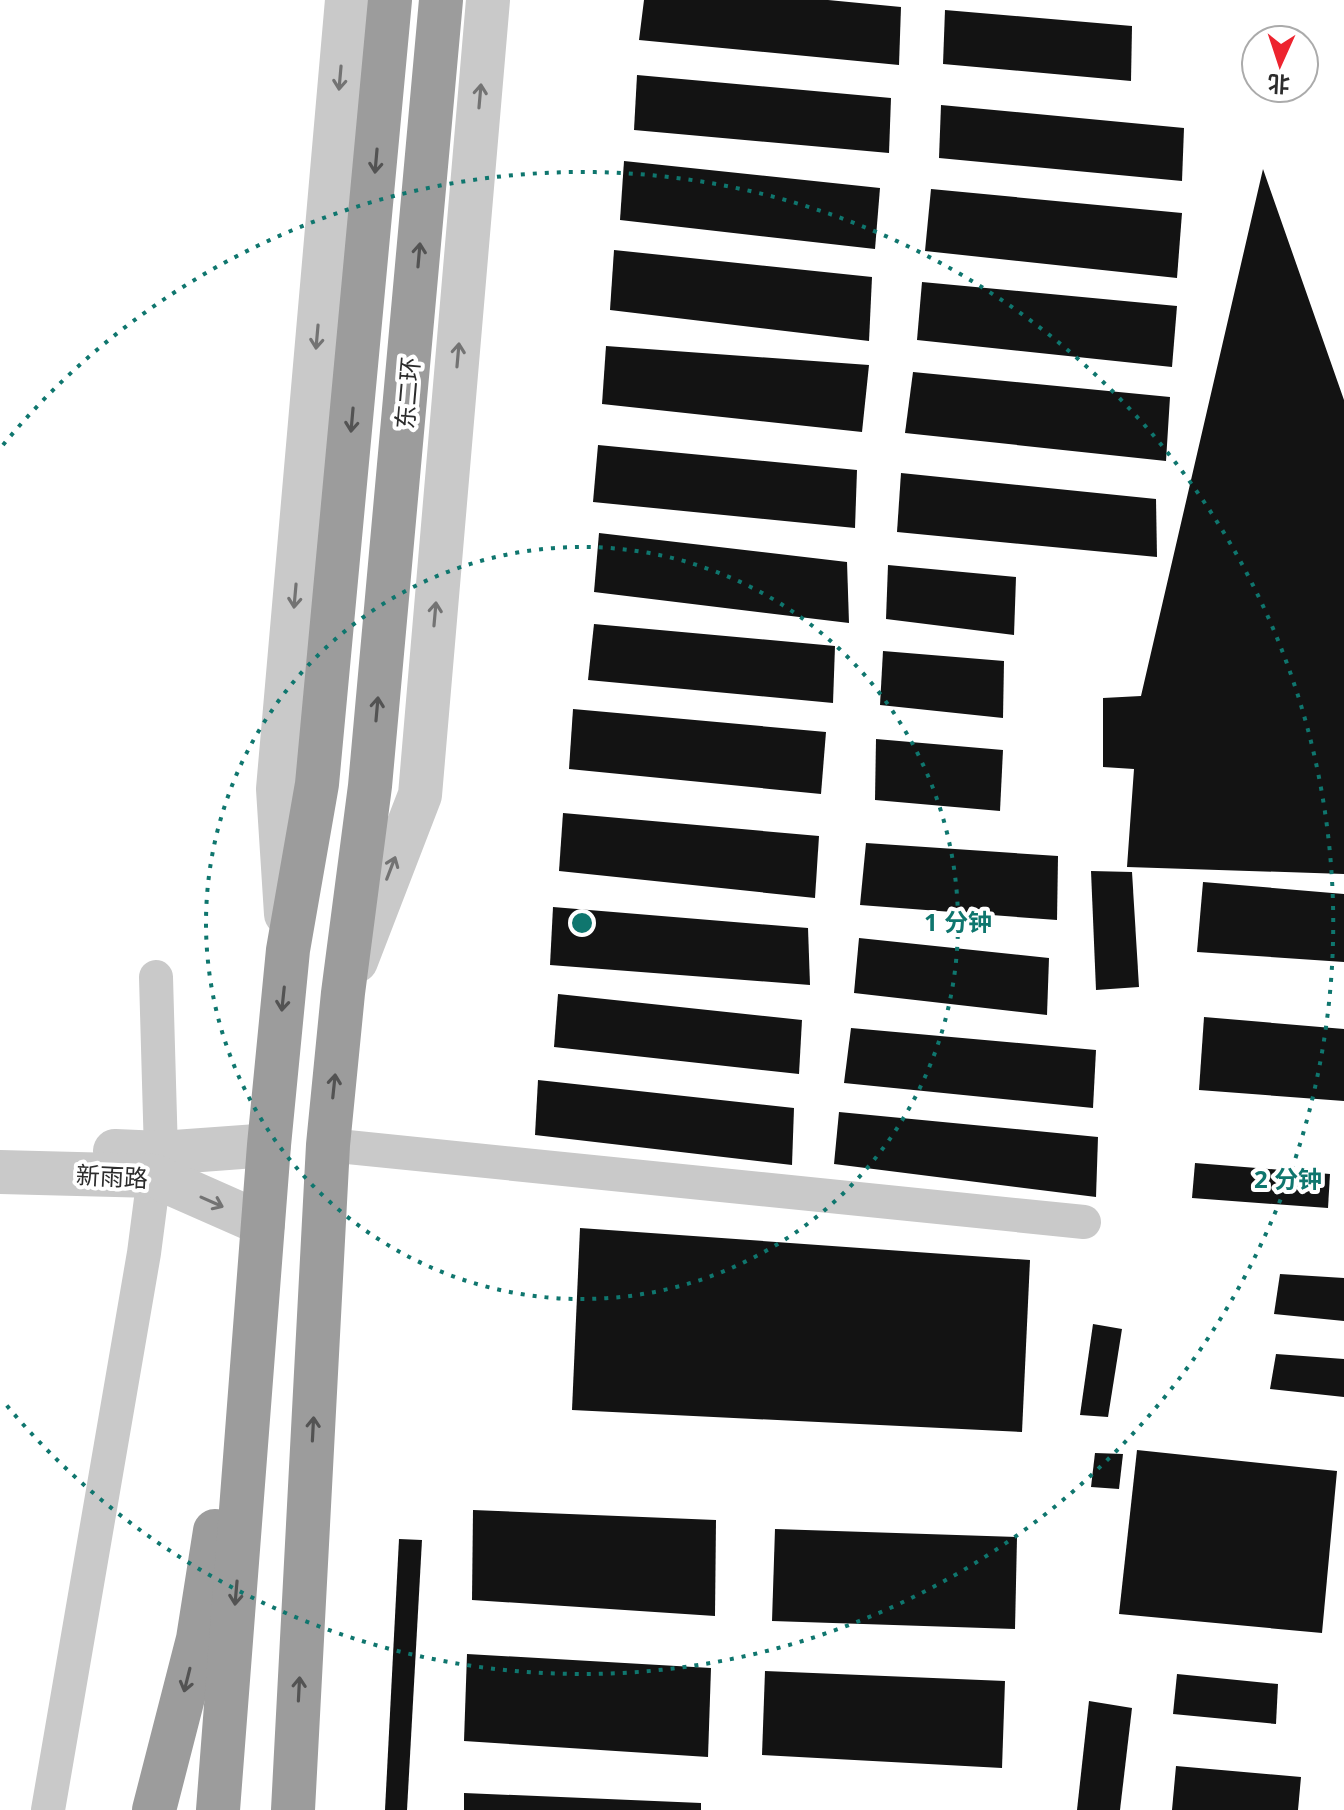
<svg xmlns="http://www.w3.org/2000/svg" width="1344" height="1810" font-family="'Noto Sans','Noto Sans SC',sans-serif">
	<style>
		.building { fill: #131313 }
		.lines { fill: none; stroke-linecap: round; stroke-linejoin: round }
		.minor { stroke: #c9c9c9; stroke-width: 34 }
		.tertiary { stroke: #c9c9c9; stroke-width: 44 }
		.trunk { stroke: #9c9c9c; stroke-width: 44 }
		.oneway { stroke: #737373 }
		.oneway2 { stroke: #535353 }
		.ring { fill: none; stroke: #0f766e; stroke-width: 4; stroke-dasharray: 4 8 }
		.labels { text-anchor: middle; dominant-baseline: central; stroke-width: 8; stroke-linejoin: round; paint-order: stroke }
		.street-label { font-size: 24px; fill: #2c2c2c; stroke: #fff }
		.centre { fill: #0f766e; stroke: #fff; stroke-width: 4 }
		.ring-label { font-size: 24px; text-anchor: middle; font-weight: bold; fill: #0f766e; stroke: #fff; stroke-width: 8; stroke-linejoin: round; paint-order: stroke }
	</style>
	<rect width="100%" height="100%" fill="#fff"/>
	<g class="building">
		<polygon points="644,0 828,0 901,7 899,65 639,40"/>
		<polygon points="945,10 1132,26 1131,81 943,64"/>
		<polygon points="637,75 891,98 889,153 634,130"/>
		<polygon points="941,105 1184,128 1182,181 939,158"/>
		<polygon points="624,161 880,188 875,249 620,220"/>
		<polygon points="1263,169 1344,400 1344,874 1127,867 1134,769 1103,767 1103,698 1141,696"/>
		<polygon points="931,189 1182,213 1177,278 925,251"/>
		<polygon points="614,250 872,277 869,341 610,310"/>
		<polygon points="922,282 1177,306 1172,367 917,340"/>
		<polygon points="606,346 869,365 862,432 602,404"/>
		<polygon points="913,372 1170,397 1166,461 905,433"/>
		<polygon points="598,445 857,470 855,528 593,502"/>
		<polygon points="901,473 1156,499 1157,557 897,532"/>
		<polygon points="599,533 847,562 849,623 594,592"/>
		<polygon points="888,565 1016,577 1014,635 886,619"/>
		<polygon points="594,624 835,646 833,703 588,680"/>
		<polygon points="883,651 1004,661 1003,718 880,705"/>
		<polygon points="573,709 826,732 821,794 569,769"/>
		<polygon points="876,739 1003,750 1000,811 875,800"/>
		<polygon points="563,813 819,836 815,898 559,871"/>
		<polygon points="866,843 1058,856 1057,920 860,905"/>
		<polygon points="1091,871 1132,872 1139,987 1096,990"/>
		<polygon points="1203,882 1344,894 1344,962 1197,952"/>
		<polygon points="553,907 808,928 810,985 550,965"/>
		<polygon points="859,938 1049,958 1047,1015 854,993"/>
		<polygon points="558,994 802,1020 799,1074 554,1047"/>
		<polygon points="1204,1017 1344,1029 1344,1101 1199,1090"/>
		<polygon points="851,1028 1096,1050 1093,1108 844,1083"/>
		<polygon points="538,1080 794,1108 792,1165 535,1135"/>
		<polygon points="839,1112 1098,1137 1096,1197 834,1164"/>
		<polygon points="1195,1163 1330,1174 1328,1208 1192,1198"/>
		<polygon points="580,1228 1030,1260 1022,1432 572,1410"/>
		<polygon points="1280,1274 1344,1278 1344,1321 1274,1314"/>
		<polygon points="1093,1324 1122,1329 1108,1417 1080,1415"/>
		<polygon points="1276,1354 1344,1359 1344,1397 1270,1389"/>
		<polygon points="1137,1450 1337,1471 1322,1633 1119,1614"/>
		<polygon points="1095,1453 1123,1454 1119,1489 1091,1487"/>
		<polygon points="473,1510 716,1520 715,1616 472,1600"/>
		<polygon points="775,1529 1017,1537 1015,1629 772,1621"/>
		<polygon points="399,1539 422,1540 407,1810 385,1810"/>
		<polygon points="467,1654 711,1668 708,1757 464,1741"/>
		<polygon points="765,1671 1005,1681 1002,1768 762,1755"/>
		<polygon points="1177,1674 1278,1684 1276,1724 1173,1714"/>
		<polygon points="1089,1701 1132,1708 1120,1810 1077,1810"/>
		<polygon points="1176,1766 1301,1777 1298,1810 1172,1810"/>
		<polygon points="464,1793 701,1803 701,1810 464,1810"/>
	</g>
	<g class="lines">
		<g class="minor">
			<polyline points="328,1145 1084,1222"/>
			<polyline points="48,1810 144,1253 154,1176 161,1153 156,977"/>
		</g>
		<g class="tertiary">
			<polyline points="286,914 278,789 347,0"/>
			<polyline points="356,961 420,795 488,0"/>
			<polyline points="115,1151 161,1153 269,1145"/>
			<polyline points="0,1172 154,1176 263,1224"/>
		</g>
		<g class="trunk">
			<polyline points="154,1810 198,1639 215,1531"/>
			<polyline points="218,1810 269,1145 288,950 317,784 390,0"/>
			<polyline points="293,1810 328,1145 343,993 370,786 441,0"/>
		</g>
	</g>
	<defs><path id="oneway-shaft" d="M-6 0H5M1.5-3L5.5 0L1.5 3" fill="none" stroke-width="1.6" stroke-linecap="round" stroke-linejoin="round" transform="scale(2)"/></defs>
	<g class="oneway">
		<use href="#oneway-shaft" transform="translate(340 78) rotate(95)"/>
		<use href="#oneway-shaft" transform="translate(480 96) rotate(-85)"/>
		<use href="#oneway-shaft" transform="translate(317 337) rotate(95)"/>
		<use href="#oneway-shaft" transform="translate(458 355) rotate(-85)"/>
		<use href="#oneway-shaft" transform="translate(295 596) rotate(95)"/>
		<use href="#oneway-shaft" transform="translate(435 614) rotate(-85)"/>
		<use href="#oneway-shaft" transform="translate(391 868) rotate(-69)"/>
		<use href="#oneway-shaft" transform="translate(212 1202) rotate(24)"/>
	</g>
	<g class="oneway2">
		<use href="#oneway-shaft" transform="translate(376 161) rotate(95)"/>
		<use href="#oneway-shaft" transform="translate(419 255) rotate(-85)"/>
		<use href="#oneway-shaft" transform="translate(352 420) rotate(95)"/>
		<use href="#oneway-shaft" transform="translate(377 709) rotate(-85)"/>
		<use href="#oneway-shaft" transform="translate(283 999) rotate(96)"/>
		<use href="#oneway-shaft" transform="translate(334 1086) rotate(-84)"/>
		<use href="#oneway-shaft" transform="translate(313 1429) rotate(-87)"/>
		<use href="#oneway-shaft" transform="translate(236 1593) rotate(95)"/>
		<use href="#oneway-shaft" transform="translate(187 1680) rotate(104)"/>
		<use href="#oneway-shaft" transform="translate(299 1689) rotate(-87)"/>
	</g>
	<g class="ring">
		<circle cx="582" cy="923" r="376"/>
		<path d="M3 445A751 751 0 1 1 3 1401"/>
	</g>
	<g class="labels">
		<g class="street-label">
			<text transform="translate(407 393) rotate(-85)">东二环</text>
			<text transform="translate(112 1176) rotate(3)">新雨路</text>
		</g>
	</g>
	<circle cx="582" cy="923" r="12" class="centre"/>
	<g class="ring-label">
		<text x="958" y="931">1 分钟</text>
		<text x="1288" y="1188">2 分钟</text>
	</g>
	<g transform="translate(1280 64) rotate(183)"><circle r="38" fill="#ffffff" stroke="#ababab" stroke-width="2"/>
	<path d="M0-6L14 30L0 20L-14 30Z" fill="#ed242f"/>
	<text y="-12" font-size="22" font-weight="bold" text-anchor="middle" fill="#2c2c2c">北</text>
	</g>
</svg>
